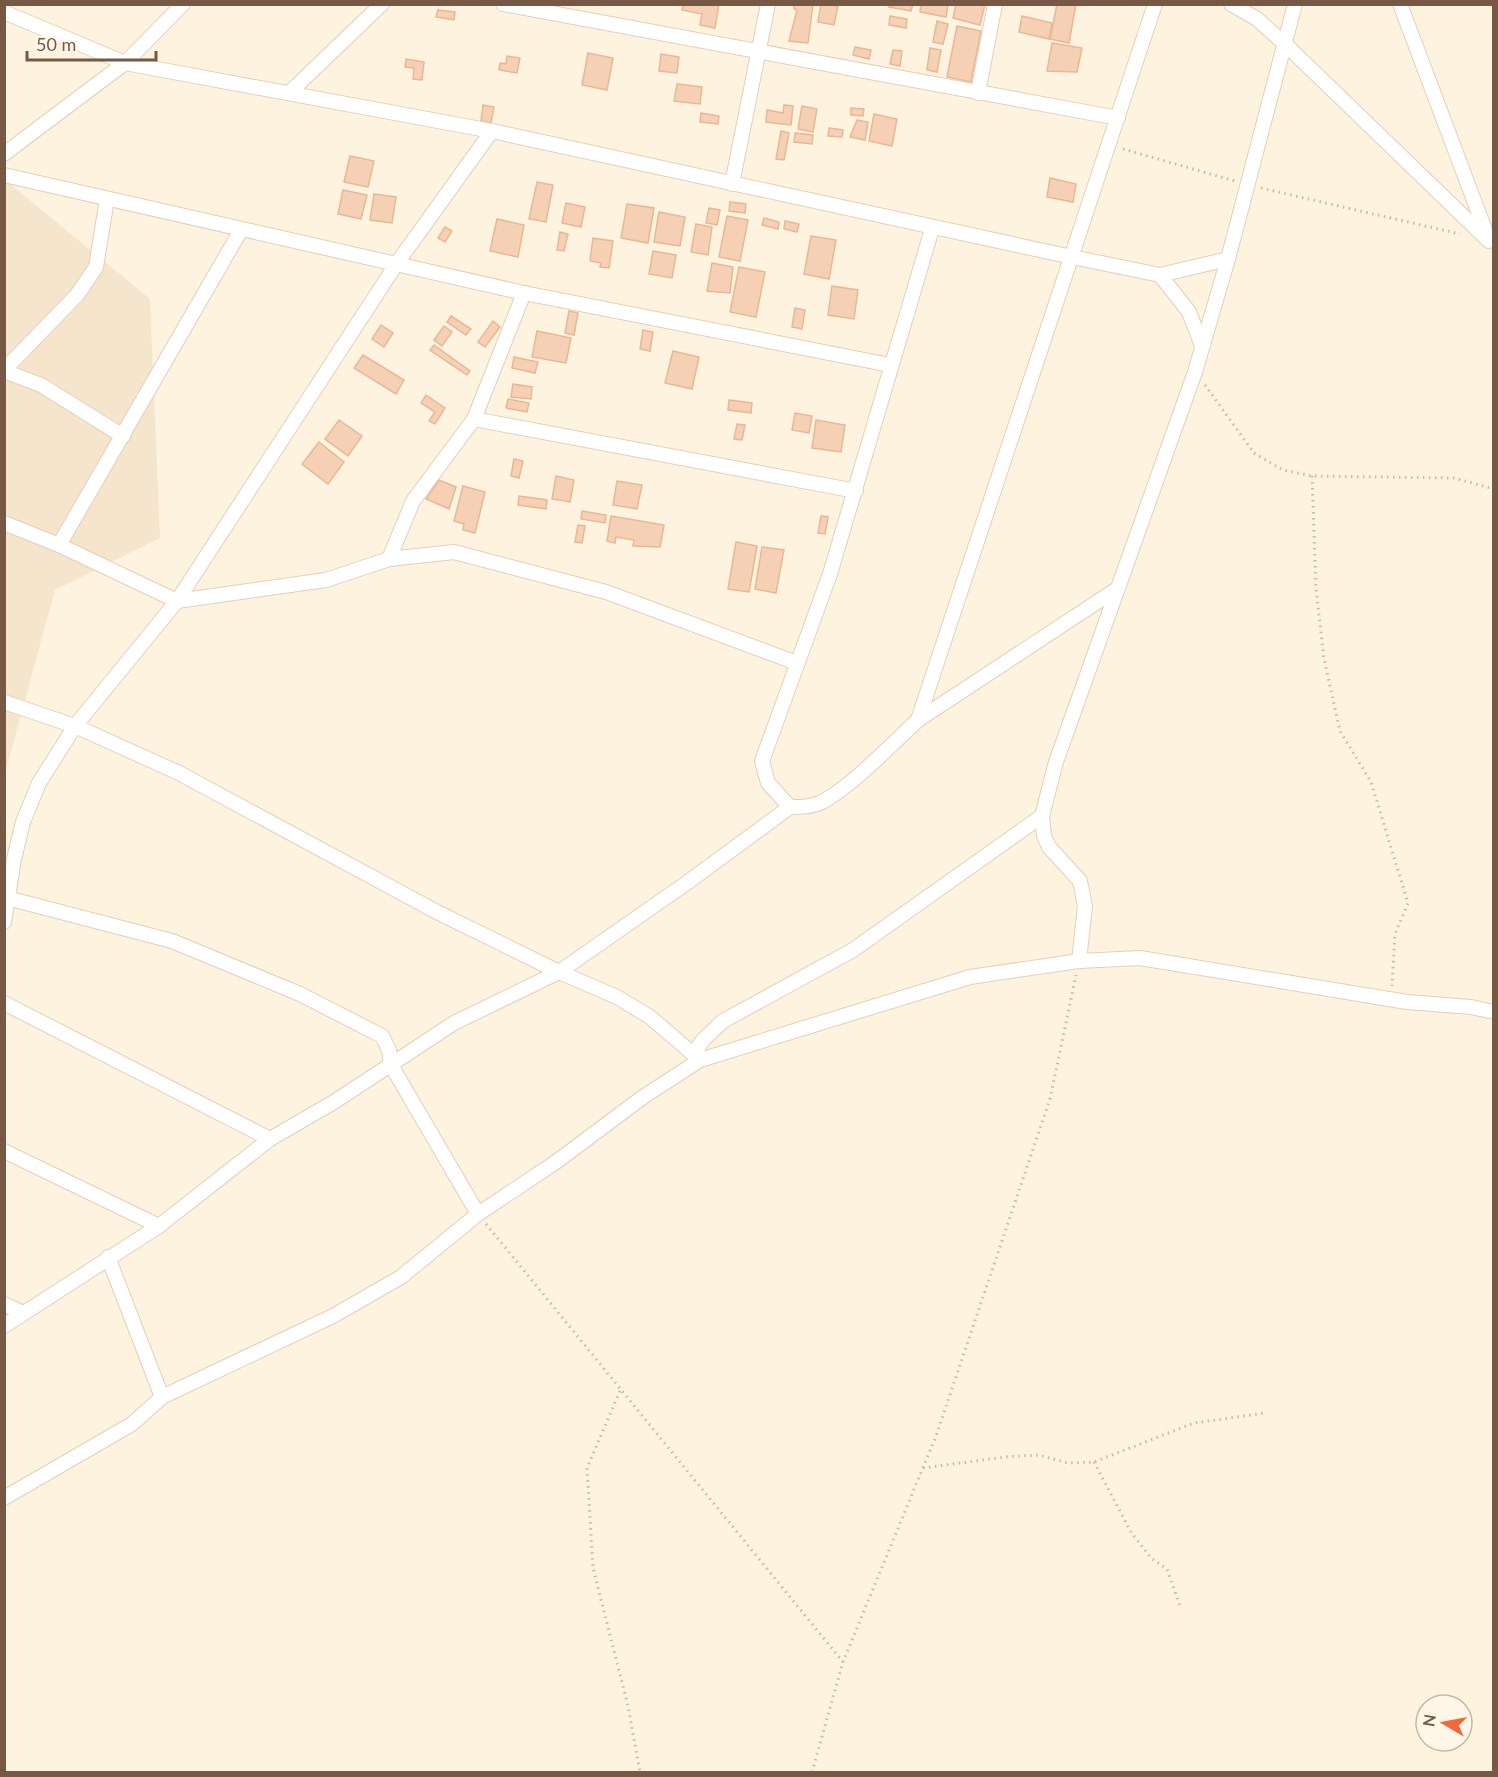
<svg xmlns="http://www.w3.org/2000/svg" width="1498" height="1777" font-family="Lato,sans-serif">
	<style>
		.residential { fill: #f6e5cd }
		.building { fill: #f5d0b5; stroke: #e9b794; stroke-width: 1.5 }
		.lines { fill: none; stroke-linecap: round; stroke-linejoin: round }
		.street-casing { stroke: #e3cfbb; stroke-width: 16 }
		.path { stroke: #dab398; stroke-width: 3; stroke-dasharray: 1.5 4.5; stroke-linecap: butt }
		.street { stroke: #fff; stroke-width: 14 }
	</style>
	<rect width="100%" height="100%" fill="#fef3df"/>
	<polygon class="residential" points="5,180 150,299 160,538 55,590 5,773"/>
	<g class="building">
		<polygon points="683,4 719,4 715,28 700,25 702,14 682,10"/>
		<polygon points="794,4 813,4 808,43 789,41 797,10 794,9"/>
		<polygon points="821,4 838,6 834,25 818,22"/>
		<polygon points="889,4 913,4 911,11 889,7"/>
		<polygon points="921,4 948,4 946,17 920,12"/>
		<polygon points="956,4 985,4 980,25 953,18"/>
		<polygon points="1057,4 1076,4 1069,43 1050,39"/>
		<polygon points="438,10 455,12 454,20 436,17"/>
		<polygon points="890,16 907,19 906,28 889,25"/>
		<polygon points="1022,16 1052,23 1049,39 1019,32"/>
		<polygon points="937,21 948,24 943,44 933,42"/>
		<polygon points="957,26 981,31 971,82 947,77"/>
		<polygon points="1052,43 1082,48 1077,72 1047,71"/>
		<polygon points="855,47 871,50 869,59 853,55"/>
		<polygon points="930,48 941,50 937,72 927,70"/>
		<polygon points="893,50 902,51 900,66 890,64"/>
		<polygon points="588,53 613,58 607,90 582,85"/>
		<polygon points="661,54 679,57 677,73 659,71"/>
		<polygon points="507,56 520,58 517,73 499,70 500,63 506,64"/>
		<polygon points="406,59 424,62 422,80 413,79 414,68 405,67"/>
		<polygon points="677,84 702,87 700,104 674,101"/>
		<polygon points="483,105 494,107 491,123 481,121"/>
		<polygon points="784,105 793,106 791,125 766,122 767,110 783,113"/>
		<polygon points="802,106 817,109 813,132 798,129"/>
		<polygon points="851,108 864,109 863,116 851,115"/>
		<polygon points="701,113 719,116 718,124 700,122"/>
		<polygon points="874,114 897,119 892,146 869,141"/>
		<polygon points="857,120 868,122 865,140 850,137"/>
		<polygon points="829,128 843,130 842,137 828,136"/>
		<polygon points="781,131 789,133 784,160 776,159"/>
		<polygon points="795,133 813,135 812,144 794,142"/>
		<polygon points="350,156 374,161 368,187 344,182"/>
		<polygon points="1050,178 1076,184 1073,202 1047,197"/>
		<polygon points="537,182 553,185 546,222 529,219"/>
		<polygon points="343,190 367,195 361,219 338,214"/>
		<polygon points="374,194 396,197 392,223 370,220"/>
		<polygon points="730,202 746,204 745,213 729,211"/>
		<polygon points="566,203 585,207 581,227 562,223"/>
		<polygon points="627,204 654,208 648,243 621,238"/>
		<polygon points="709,208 720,210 717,225 706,223"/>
		<polygon points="659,212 685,217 680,246 654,242"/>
		<polygon points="727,216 748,220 740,261 719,257"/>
		<polygon points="764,218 779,222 778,229 762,225"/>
		<polygon points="497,219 524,225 518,257 490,251"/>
		<polygon points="785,221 799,224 797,232 784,229"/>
		<polygon points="696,224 712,227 708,255 691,252"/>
		<polygon points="445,227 452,231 445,242 438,238"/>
		<polygon points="560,232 568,234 564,251 557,250"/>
		<polygon points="811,236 836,240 829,279 804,274"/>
		<polygon points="593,238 613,241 609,268 600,267 601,263 590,261"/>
		<polygon points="653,251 676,255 672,278 649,274"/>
		<polygon points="712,263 733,267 730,293 707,291"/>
		<polygon points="739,267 765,272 756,317 730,312"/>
		<polygon points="832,286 858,290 854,319 828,315"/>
		<polygon points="795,308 805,310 802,329 792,327"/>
		<polygon points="569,311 578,313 574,335 565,333"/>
		<polygon points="451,316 471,329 466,335 447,322"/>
		<polygon points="493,321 500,327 485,347 478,342"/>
		<polygon points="381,325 393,333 384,347 372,339"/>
		<polygon points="444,326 452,332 442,346 434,340"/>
		<polygon points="643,330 653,332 650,351 640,349"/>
		<polygon points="537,331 571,338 566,363 532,357"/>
		<polygon points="434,345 470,371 467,375 430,350"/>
		<polygon points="673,351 699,357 692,389 665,383"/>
		<polygon points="363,355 404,380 396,394 354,368"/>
		<polygon points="514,357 538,362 535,373 512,368"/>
		<polygon points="513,384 532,387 531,399 511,397"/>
		<polygon points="426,395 445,408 435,424 429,421 435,412 421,403"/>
		<polygon points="508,399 529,403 527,412 506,408"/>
		<polygon points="729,400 752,403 751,413 728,410"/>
		<polygon points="795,413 812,416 809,433 792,430"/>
		<polygon points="339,420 362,436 348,456 325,439"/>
		<polygon points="816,420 845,425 841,452 812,448"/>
		<polygon points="737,424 745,425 742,440 734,439"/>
		<polygon points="319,442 344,462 328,484 302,464"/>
		<polygon points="514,459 523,461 519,478 511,476"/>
		<polygon points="556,476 574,480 570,502 552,499"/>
		<polygon points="439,480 456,487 449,509 426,499"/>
		<polygon points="617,481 642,485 637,509 613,505"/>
		<polygon points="463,486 485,492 475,533 463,530 464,524 454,521"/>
		<polygon points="519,496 547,500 546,509 518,505"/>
		<polygon points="582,511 606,515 605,523 581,519"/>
		<polygon points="611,516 664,525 660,547 633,546 634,540 616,537 615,543 607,541"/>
		<polygon points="821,516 828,517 825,534 818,533"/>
		<polygon points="578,525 585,526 582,543 575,542"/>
		<polygon points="736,542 757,546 749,592 728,589"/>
		<polygon points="762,547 784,550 776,593 755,589"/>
	</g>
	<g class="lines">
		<defs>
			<g id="street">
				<polyline points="503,4 1118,118"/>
				<polyline points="1231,4 1257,19 1286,45 1489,241"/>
				<polyline points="1400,4 1487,235"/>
				<polyline points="4,12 125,63 492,131 1072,257 1160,275 1228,259"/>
				<polyline points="289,93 382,4"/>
				<polyline points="978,93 995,4"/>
				<polyline points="4,154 125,63 183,4"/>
				<polyline points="4,175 524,293 890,365"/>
				<polyline points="732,184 768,4"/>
				<path d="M932,229L830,574L762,761L768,783L790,807C802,807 812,807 822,802C852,786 893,743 918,720L1155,4"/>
				<polyline points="1160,275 1189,312 1202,346"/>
				<polyline points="4,370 77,295 96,267 107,199"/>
				<polyline points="4,371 41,385 123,436"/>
				<polyline points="474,419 856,491"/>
				<polyline points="4,523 59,545 177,601 326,580 389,559 454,552 606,592 797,663"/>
				<polyline points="59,545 241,230"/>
				<polyline points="389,559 413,501 474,419 524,293"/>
				<polyline points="4,702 75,726 179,773 437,912 559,972 688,882 790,807"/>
				<polyline points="918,720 1117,589"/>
				<polyline points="7,898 172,941 300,994 382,1036 389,1050 391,1065 478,1214"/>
				<polyline points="4,922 14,859 23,822 39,783 75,726 177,601 397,263 492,131"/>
				<polyline points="1079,961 1085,906 1080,881 1049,847 1044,836 1042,816 1056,762 1195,372 1228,259 1295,4"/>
				<polyline points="4,1003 270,1139"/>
				<polyline points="693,1055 703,1040 723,1021 853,950 1042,816"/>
				<polyline points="4,1151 159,1226"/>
				<polyline points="108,1257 162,1397"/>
				<polyline points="4,1304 23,1313"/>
				<polyline points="4,1326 159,1226 270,1139 334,1102 454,1023 559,972 617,997 650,1017 700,1060"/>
				<polyline points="4,1498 132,1424 162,1397 333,1316 401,1277 478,1214 556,1162 643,1097 700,1060 970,977 1079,961 1140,958 1407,1002 1471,1007 1494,1012"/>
			</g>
		</defs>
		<use href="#street" class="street-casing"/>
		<g class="path">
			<polyline points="1123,149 1235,181"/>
			<polyline points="1261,188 1460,234"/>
			<polyline points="1205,385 1254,453 1283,470 1312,476 1454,478 1494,489"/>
			<polyline points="1312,476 1316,588 1324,659 1340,731 1371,782 1408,903 1395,934 1392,986"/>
			<polyline points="486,1224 843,1662"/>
			<polyline points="620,1391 587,1468 593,1568 628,1706 640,1772"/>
			<polyline points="1094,1462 1131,1532 1151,1558 1167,1569 1180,1606"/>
			<polyline points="923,1468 1005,1457 1039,1455 1068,1463 1094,1462 1194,1423 1265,1413"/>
			<polyline points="812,1772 843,1662 936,1436 1050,1099 1076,975"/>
		</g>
		<use href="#street" class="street"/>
	</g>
	<rect width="1498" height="1777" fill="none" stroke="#765845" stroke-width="12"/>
	<g transform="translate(1444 1723) rotate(280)"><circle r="28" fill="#fff6e7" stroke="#c8b7a6" stroke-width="1.5"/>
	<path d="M0-4.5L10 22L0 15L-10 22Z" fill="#f2683a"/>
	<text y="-9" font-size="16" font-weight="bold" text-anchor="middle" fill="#765845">N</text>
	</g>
	<path d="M27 51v9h129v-9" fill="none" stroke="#765845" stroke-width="3"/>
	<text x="36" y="51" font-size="18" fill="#765845" stroke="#fff6e7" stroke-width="4.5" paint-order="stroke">50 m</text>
</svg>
